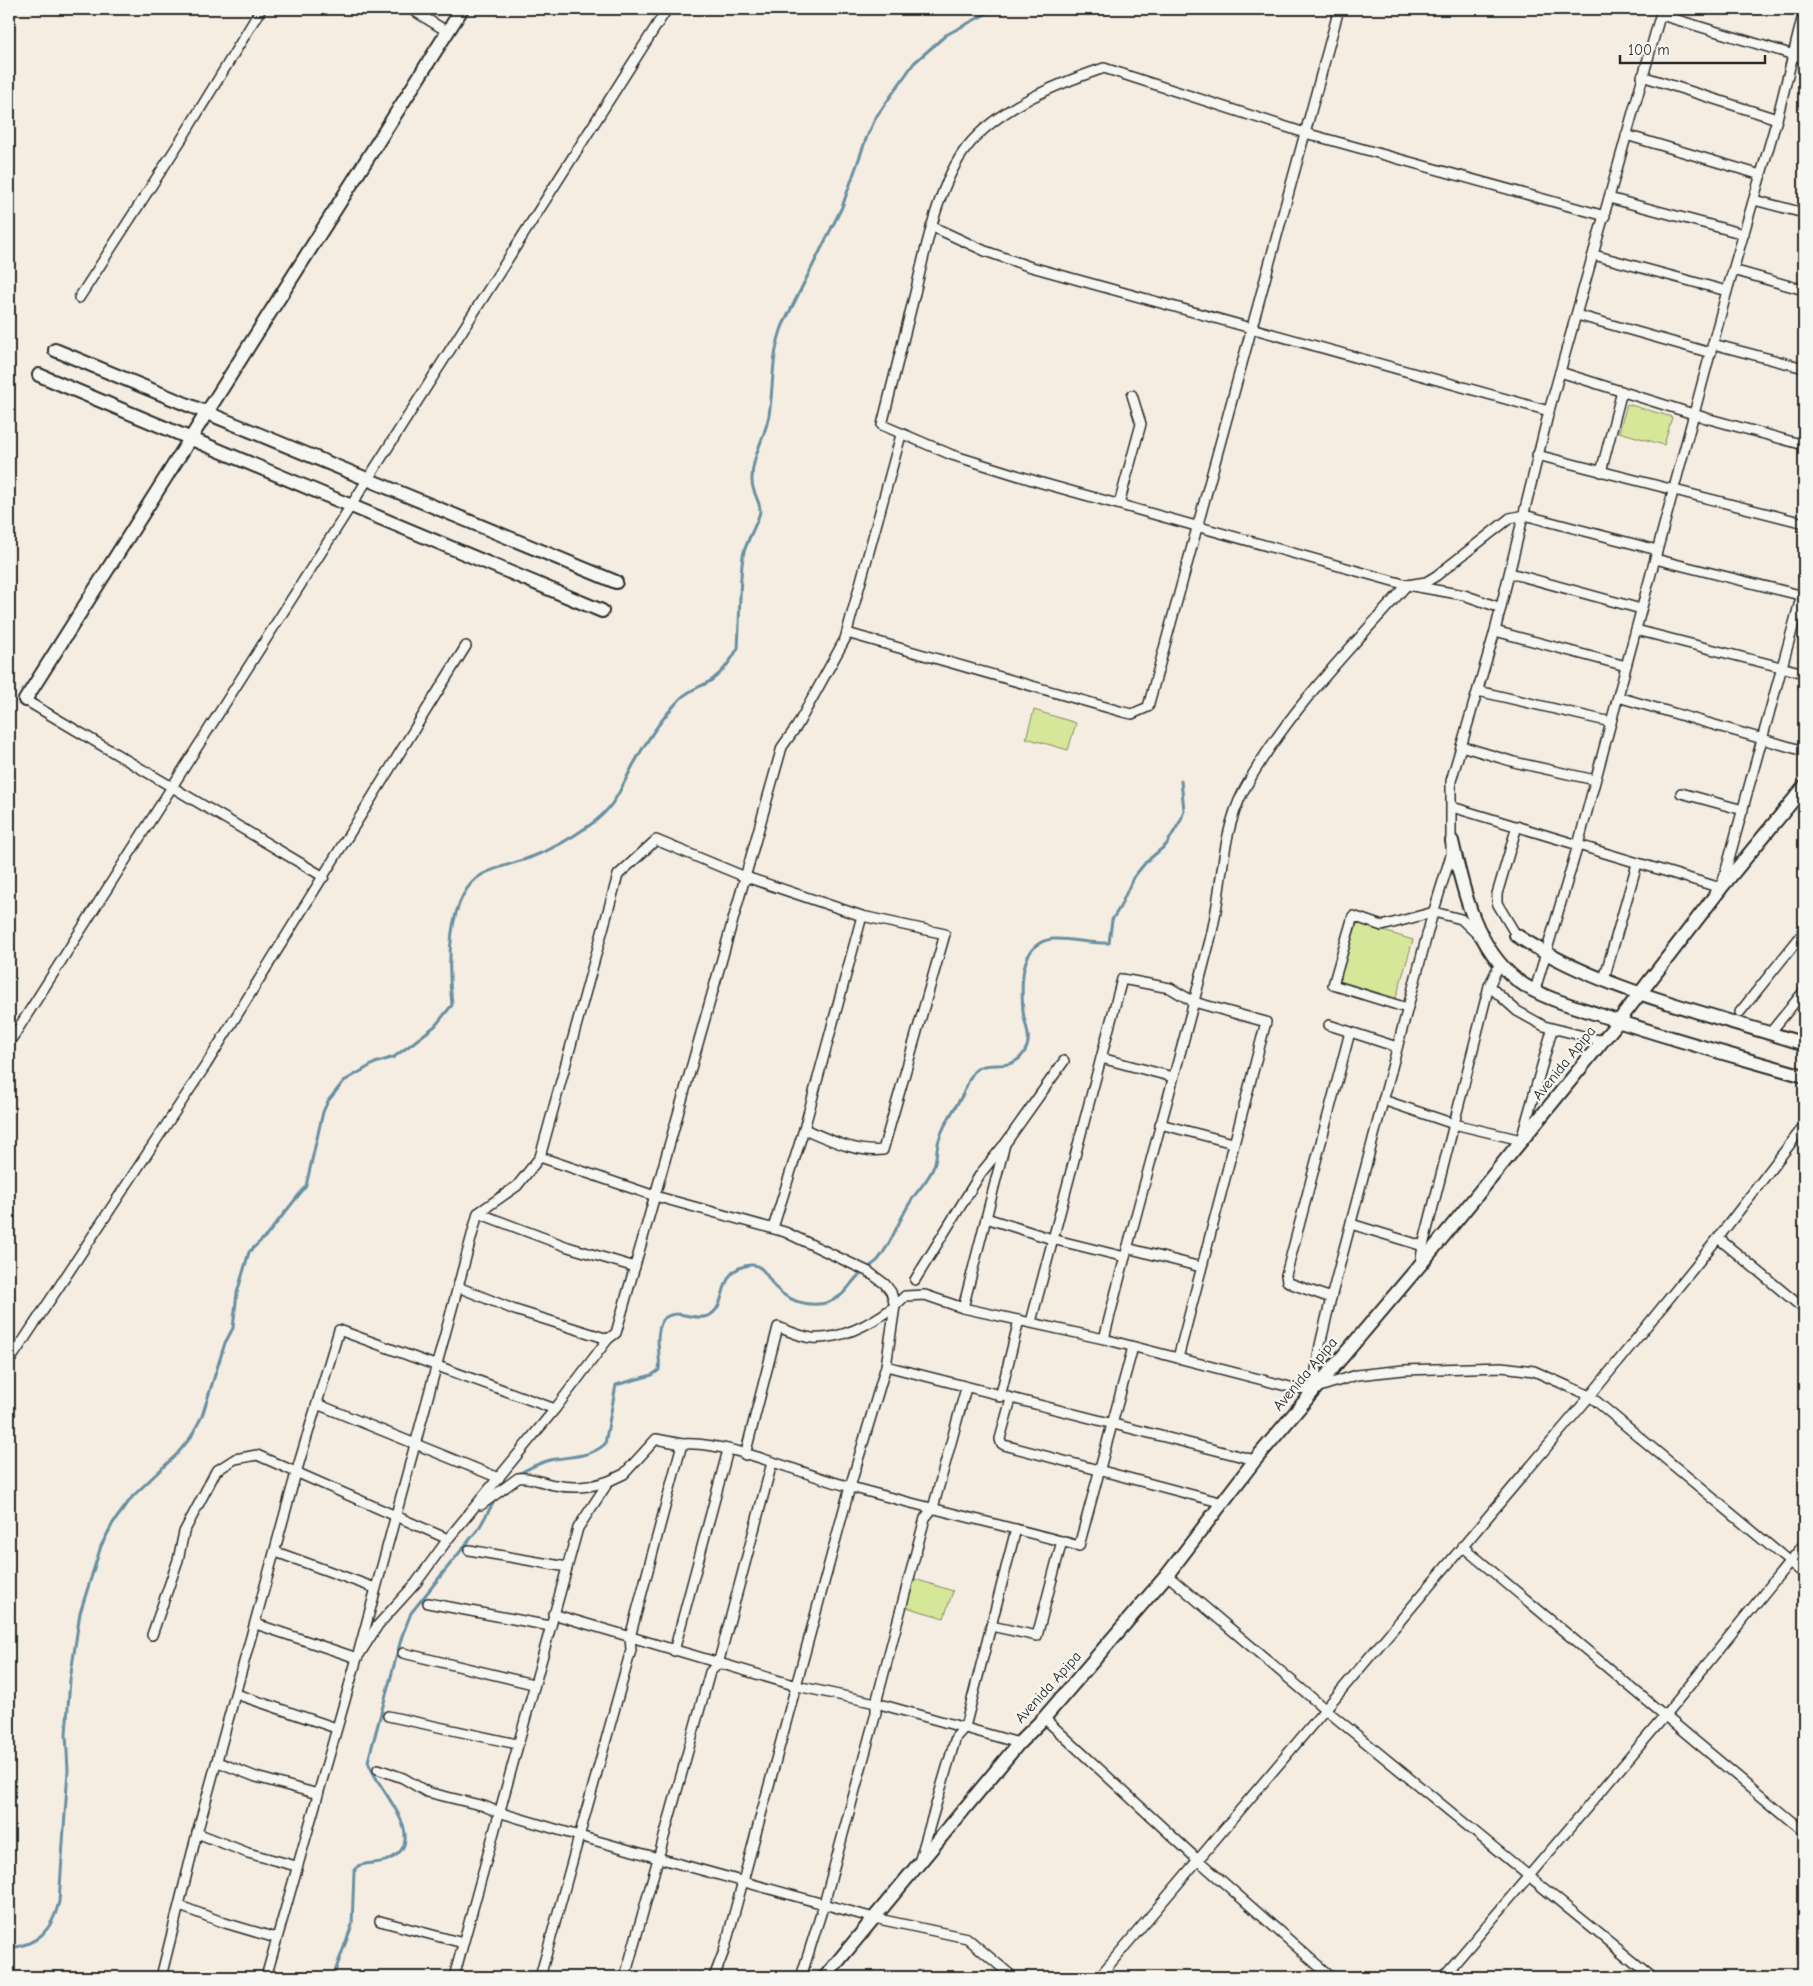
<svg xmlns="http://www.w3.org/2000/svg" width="1813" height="1986" font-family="'Comic Neue',sans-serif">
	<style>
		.green { fill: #d7e79a; stroke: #818962 }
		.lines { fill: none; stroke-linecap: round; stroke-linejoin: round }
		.stream { stroke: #6890a2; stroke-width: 3 }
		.street-casing { stroke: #2b2b2b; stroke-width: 12 }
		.secondary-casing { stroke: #2b2b2b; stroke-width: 16 }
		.street { stroke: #f6f6f2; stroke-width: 9 }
		.secondary { stroke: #f6f6f2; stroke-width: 12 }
		.labels { text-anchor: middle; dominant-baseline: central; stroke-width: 4.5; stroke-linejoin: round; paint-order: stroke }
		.street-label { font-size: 15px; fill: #2b2b2b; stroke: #f6f6f2 }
	</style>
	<rect width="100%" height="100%" fill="#f5ede2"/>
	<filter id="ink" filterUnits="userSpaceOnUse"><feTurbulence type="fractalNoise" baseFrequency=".02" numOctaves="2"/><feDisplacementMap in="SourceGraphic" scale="10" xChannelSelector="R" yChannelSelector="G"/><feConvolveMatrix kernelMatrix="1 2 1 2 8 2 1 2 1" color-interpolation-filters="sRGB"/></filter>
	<g filter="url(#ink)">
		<g class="green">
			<polygon points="1627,404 1672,417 1664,445 1619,432"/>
			<polygon points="1034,710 1076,723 1068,750 1026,738"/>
			<polygon points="1357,923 1413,940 1396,998 1339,981"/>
			<polygon points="915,1579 953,1591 944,1618 906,1607"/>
		</g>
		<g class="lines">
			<g class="stream">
				<path d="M517,1475C527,1469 539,1463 550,1460C569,1456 590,1458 605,1444L616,1385L652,1375L659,1370C661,1351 654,1340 662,1320C677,1306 692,1322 708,1316C730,1307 715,1268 751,1265C763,1264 768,1279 775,1287C790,1304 820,1311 840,1296C848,1290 852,1281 860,1274C865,1269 873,1265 878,1260C892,1243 899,1219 911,1201C918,1189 929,1180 934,1166C937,1158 936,1149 939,1140C943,1124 955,1109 963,1094C966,1087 969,1079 973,1073C986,1056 1011,1076 1025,1051C1033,1037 1024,1024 1023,1011C1021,985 1019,942 1053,939C1071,938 1090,944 1109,943L1112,920L1120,907L1133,878L1146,862L1166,845L1181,820L1184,810L1181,781"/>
				<path d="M9,1948C38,1945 52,1930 59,1902L68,1770L66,1734L70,1680L80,1613L101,1546L113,1523L133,1496L177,1454L191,1437L202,1416L225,1343L233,1328L237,1293L249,1252L267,1235L306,1186L323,1112L328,1101L344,1081L375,1063L394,1057L409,1046L435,1026L452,1005C448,969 445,895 483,874C499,866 517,863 534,856C553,849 573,837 590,825C612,810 619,793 630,771C643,746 661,719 680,699C690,689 701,687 712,680C723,672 732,659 738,648C740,617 739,586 743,556C745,542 761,518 760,510C760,501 752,492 752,481C751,458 765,438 769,415C774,384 771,355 783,325L842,207L866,139L876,117L914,63L946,35L995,9"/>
				<path d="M333,1977L352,1925L354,1872L358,1866C368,1862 379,1864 388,1860C434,1840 374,1787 368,1761L402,1636L411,1613L479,1528L496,1498"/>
			</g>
			<defs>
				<g id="street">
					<polyline points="411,9 448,32"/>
					<polyline points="1661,15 1804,58"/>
					<polyline points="1642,76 1777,119"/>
					<polyline points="1626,135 1761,175"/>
					<polyline points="1609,198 1744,234"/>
					<polyline points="1754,200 1804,213"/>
					<polyline points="931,226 985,251 1028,266 1549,411"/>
					<polyline points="1594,255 1727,291"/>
					<polyline points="1733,270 1804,290"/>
					<polyline points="79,298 183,137 261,9"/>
					<polyline points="1577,315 1711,353"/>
					<polyline points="1713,344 1804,368"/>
					<polyline points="1560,372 1706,418 1804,445"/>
					<polyline points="1537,455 1804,523"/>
					<polyline points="1601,472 1622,391"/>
					<polyline points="1119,504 1141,424 1132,395"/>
					<polyline points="1655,559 1804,596"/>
					<polyline points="1510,573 1641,609"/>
					<path d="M1501,608L1464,595L1407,585L1042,483L952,455L882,425C893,381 904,337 915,293C926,248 938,184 967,147C999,107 1057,84 1104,68L1305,133L1605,216"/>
					<polyline points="1636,630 1804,673"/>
					<polyline points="1495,631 1626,666"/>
					<polyline points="847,633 1123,712 1132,714 1148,707 1339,9"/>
					<polyline points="1478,691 1611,722"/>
					<polyline points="1618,697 1804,751"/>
					<polyline points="25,700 324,877"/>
					<polyline points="1461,746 1514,762 1595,780"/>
					<polyline points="1681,793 1743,810"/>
					<polyline points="1452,807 1721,888 1804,587"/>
					<polyline points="1516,935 1497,903 1497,894 1517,826"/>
					<polyline points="1604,979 1637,864"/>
					<polyline points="1489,986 1517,1011 1544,1026 1603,1041"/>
					<polyline points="1535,990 1578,845 1727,291 1777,119 1804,11"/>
					<polyline points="1407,1008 1333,985 1353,916 1382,926 1434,912 1461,919 1479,936"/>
					<polyline points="1740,1012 1804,932"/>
					<polyline points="1329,1025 1397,1047"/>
					<polyline points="1770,1033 1804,991"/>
					<polyline points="9,1043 667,9"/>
					<polyline points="1101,1058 1173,1077"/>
					<polyline points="1383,1100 1454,1124 1521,1140 1552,1030"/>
					<polyline points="1160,1124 1233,1143"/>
					<path d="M540,1157L655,1196L785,1232L869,1272L885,1284L891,1292L895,1306C872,1323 842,1340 812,1338C801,1337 789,1331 778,1327L745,1455"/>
					<polyline points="478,1213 568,1247 635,1267"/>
					<polyline points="986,1218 1052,1239 1125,1257"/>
					<polyline points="1351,1224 1423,1246"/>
					<polyline points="773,1228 804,1129 862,916"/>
					<polyline points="1718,1238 1804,1309"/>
					<polyline points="1127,1248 1201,1267"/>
					<polyline points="1420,1265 1423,1246 1489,986 1500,963"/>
					<polyline points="915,1280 981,1173 1003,1146"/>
					<polyline points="458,1287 515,1310 608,1339 616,1333 782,747 797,726 845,639 901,435"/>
					<polyline points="1331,1298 1292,1284 1287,1281 1286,1275 1350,1032"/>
					<polyline points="963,1308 1005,1144 1064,1061"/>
					<polyline points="1031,1322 1122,979 1170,988 1194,1002 1266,1022 1178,1358"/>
					<path d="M1104,1339C1137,1205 1176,1074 1210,940C1223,891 1220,835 1244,790C1285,714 1350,649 1407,585L1426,582L1436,576L1510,518L1524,515L1657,550"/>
					<polyline points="9,1362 206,1065 466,646"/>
					<polyline points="886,1366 1255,1460"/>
					<polyline points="1313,1389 1320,1345 1331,1298 1431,920 1451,855 1451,781 1495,631 1549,411 1662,9"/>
					<polyline points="1000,1397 1019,1320"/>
					<polyline points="1011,1399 1000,1439 1001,1443 1004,1445 1223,1503"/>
					<polyline points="317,1404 499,1478"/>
					<path d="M481,1505L518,1478C531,1476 542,1483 555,1485C575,1489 590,1487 609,1481"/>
					<polyline points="1462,1546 1804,1832"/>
					<polyline points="469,1550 567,1567"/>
					<polyline points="276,1552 375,1588"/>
					<polyline points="1167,1575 1325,1709 1652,1977"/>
					<polyline points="428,1603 550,1626"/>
					<polyline points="553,1614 797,1686 876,1703 1019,1743"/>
					<polyline points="256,1624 357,1658 378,1625 416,1583 448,1539 555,1409"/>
					<polyline points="991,1626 1037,1636 1062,1541"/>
					<polyline points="152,1635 178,1560 184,1532 216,1471 235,1459 257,1455 448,1539"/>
					<polyline points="674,1651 728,1450"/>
					<polyline points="403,1653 533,1684"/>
					<polyline points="236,1694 336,1728"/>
					<polyline points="388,1716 517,1744"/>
					<polyline points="1044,1718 1198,1860 1331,1977"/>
					<polyline points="218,1762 256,1777 318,1794"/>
					<polyline points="378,1769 403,1778 427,1792 484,1806 498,1812 579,1836 874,1918 967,1938 1013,1977"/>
					<polyline points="197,1833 248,1853 296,1866"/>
					<polyline points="920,1859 956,1737 965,1727 1016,1529"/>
					<polyline points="180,1906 225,1923 276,1938"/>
					<polyline points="380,1921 463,1943"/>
					<polyline points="161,1977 197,1833 296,1473 339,1330 555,1409 608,1339"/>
					<path d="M266,1977L357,1658L478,1213L517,1186L540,1157L618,875L656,840L743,876L862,916L945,934L883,1150C856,1153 828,1139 804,1129"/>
					<polyline points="454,1977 578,1528 609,1481 624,1474 656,1439 682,1444"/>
					<path d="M540,1977L631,1650L630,1637L682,1444C726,1440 804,1475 851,1487C926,1508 1004,1525 1079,1546L1133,1347"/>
					<polyline points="625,1977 710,1672 718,1664 772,1463"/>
					<polyline points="714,1977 724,1951 850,1487 886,1366 895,1306 905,1296 925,1295 963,1308 1104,1339 1294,1388 1313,1389 1357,1375 1404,1370 1502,1367 1534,1371 1590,1396 1804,1574"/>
					<polyline points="801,1977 824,1904 876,1713 876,1703 925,1518 933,1508 966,1388"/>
					<polyline points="1099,1977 1590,1396 1718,1238 1804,1126"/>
					<polyline points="1443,1977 1664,1717 1804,1544"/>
				</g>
				<g id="secondary">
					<polyline points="55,350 616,582"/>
					<polyline points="39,375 602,611"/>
					<polyline points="25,700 462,9"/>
					<path d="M1452,841C1463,890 1475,947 1517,980C1539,997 1570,1005 1597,1014C1665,1038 1735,1056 1804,1076"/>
					<path d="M1516,935C1602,992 1707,1012 1804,1044"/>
					<polyline points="825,1977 1019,1743 1044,1718 1167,1575 1255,1460 1420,1265 1618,1022 1721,888 1804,787"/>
				</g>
			</defs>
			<use href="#street" class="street-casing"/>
			<use href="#secondary" class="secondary-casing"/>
			<use href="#street" class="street"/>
			<use href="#secondary" class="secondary"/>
		</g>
	</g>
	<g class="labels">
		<g class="street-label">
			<text transform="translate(1564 1063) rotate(-51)">Avenida Apipa</text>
			<text transform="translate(1305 1374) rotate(-50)">Avenida Apipa</text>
			<text transform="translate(1048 1687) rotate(-48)">Avenida Apipa</text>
		</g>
	</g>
	<rect width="1813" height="1986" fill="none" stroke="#f6f6f2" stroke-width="30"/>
	<rect x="15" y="15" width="1783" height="1956" fill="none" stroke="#2b2b2b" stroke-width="2" filter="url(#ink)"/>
	<path d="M1620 55v8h145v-8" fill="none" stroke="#2b2b2b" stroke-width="2.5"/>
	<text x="1628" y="55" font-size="15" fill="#2b2b2b" stroke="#f6f6f2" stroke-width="4" paint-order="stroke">100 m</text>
</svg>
